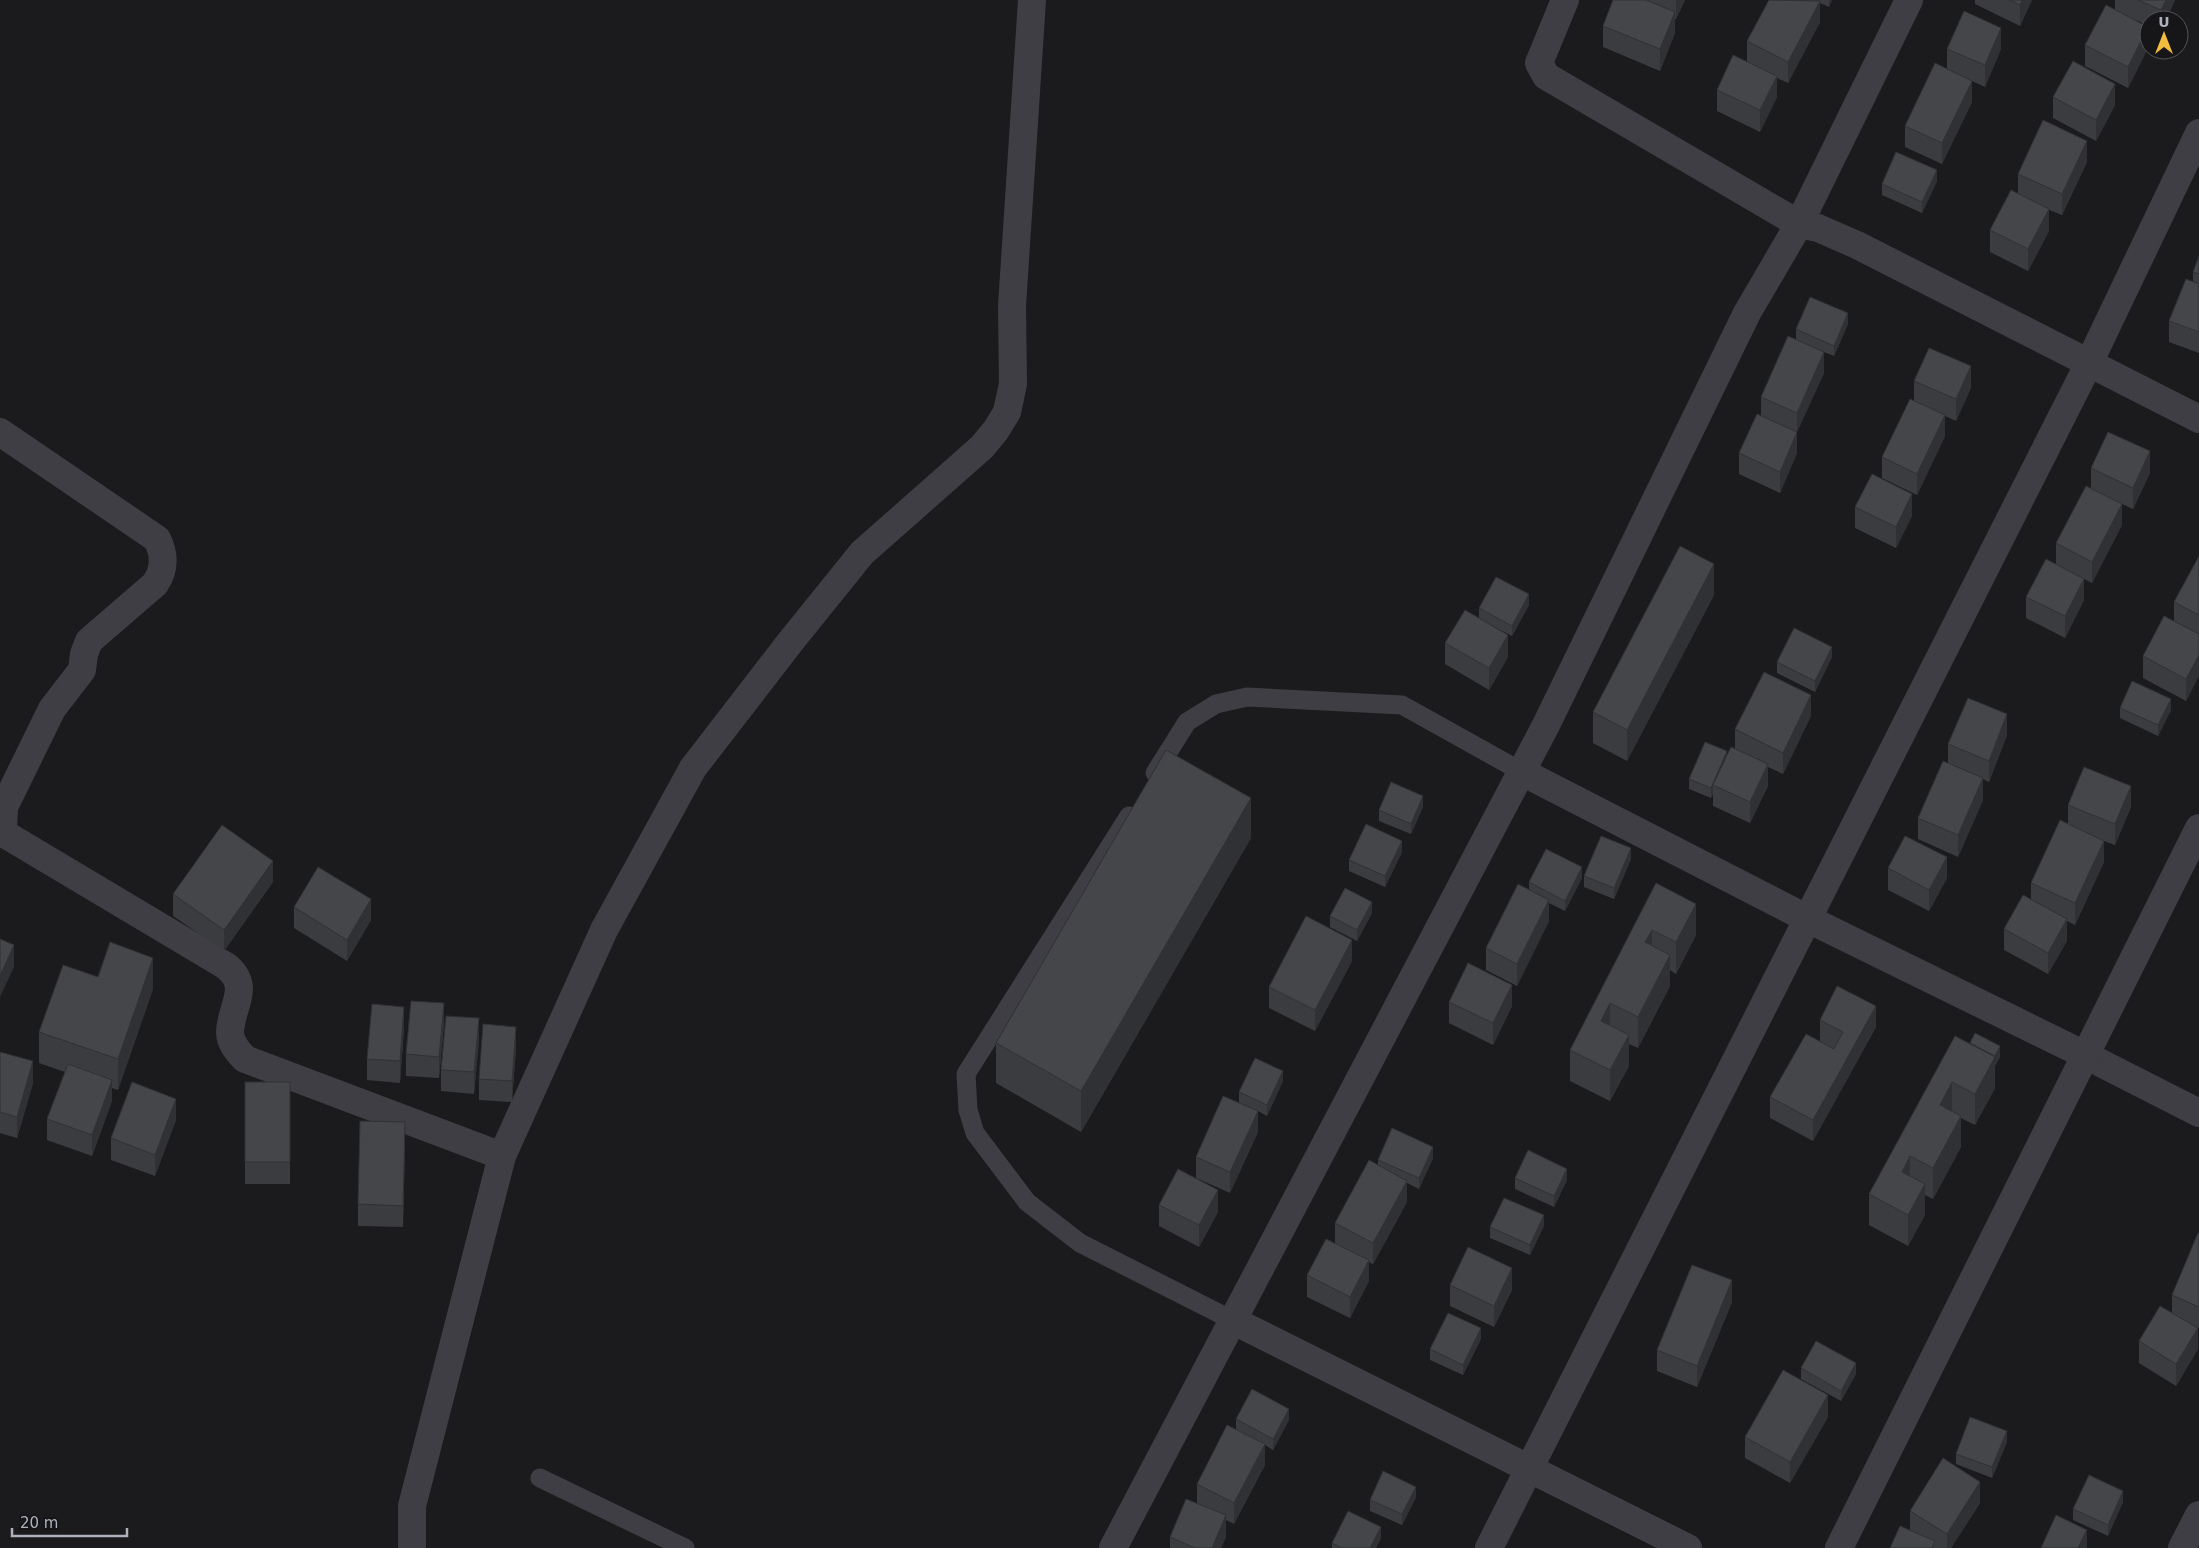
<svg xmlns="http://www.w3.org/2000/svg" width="2199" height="1548" font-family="'DejaVu Sans',sans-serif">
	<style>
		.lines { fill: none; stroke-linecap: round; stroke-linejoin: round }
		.lane { stroke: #3e3e44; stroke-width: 19 }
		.street { stroke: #3e3e44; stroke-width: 28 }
		.wall { fill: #3b3c40 }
		.shaded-wall { fill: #303134 }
		.building { fill: #45464a; stroke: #303134 }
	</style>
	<rect width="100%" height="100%" fill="#1b1b1d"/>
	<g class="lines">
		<g class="lane">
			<polyline points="1155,773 1187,722 1216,704 1247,697 1402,705 1522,772"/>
			<polyline points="1129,816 966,1074 968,1110 975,1133 1027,1202 1080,1243 1234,1321"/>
			<polyline points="540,1478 685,1548"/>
		</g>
		<g class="street">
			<polyline points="1565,0 1539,63 1546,76 1799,224 1909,0"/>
			<path d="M0,432L157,539C165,555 165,569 155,584L89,641L84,654L82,670L52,709L4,807L3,829L8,836L226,966C252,987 231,1005 230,1032C230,1043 238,1052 245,1059L502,1156"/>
			<polyline points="1522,772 1808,919 2085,1055 2199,1113"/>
			<polyline points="1234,1321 1688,1548"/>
			<polyline points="412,1548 412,1506 502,1156 604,930 693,768 791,641 862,553 982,447 996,430 1007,412 1013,384 1012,306 1032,0"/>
			<polyline points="1113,1548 1546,725 1747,313 1799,224 1818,228 1857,245 2199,419"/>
			<polyline points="1489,1548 2089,363 2199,133"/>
			<polyline points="1839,1548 2199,828"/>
			<polyline points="2182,1548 2199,1515"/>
		</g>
	</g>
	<g class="wall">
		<polygon points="1613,0 1685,0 1676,19 1675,19 1675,33 1660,71 1603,47 1603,26"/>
		<polygon points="1769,0 1832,0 1829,7 1820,3 1820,22 1788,83 1777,78 1777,97 1760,132 1717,111 1717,90 1747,62 1747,41"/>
		<polygon points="1975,0 2032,0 2020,26 1975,4"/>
		<polygon points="2115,0 2175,0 2166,20 2149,20 2149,26 2136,20 2148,48 2128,88 2085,66 2085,45 2115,10"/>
		<polygon points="1947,49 2001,49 1985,87 1972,81 1972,102 1942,164 1905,147 1905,126 1947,69"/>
		<polygon points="2053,97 2115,105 2096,141 2053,118"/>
		<polygon points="2087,162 2062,215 2047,209 2049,231 2028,271 1990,252 1990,230 2018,194 2018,174"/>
		<polygon points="1937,181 1922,213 1882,195 1882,184"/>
		<polygon points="2199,256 2199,353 2169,342 2169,321 2193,281 2193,272"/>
		<polygon points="1848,324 1834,356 1824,352 1824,373 1797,432 1797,453 1780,493 1739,474 1739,453 1761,416 1761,397 1796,339 1796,329"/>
		<polygon points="1914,381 1971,388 1956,421 1945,416 1945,436 1917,495 1882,478 1882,457 1914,400"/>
		<polygon points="2091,468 2150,473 2133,509 2122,504 2122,525 2092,583 2084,579 2084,600 2065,638 2026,618 2026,597 2056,565 2056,543 2091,488"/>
		<polygon points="1855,507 1912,516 1896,548 1855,528"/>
		<polygon points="2199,556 2199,676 2186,701 2143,678 2143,656 2174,621 2174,602"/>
		<polygon points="1714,595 1627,761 1593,743 1593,712"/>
		<polygon points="1529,605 1512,636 1483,621 1508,657 1489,690 1445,664 1445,643 1479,618 1479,608"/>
		<polygon points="1832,657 1815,692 1777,673 1777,662"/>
		<polygon points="2120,708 2171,710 2158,736 2120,718"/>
		<polygon points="1811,716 1783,774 1768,767 1768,786 1750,823 1713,806 1713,794 1711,798 1689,789 1689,779 1735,749 1735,729"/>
		<polygon points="2007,735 1989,782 1983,779 1983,800 1958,857 1918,839 1918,818 1948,763 1948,744"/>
		<polygon points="2068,805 2131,807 2115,845 2104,841 2104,862 2075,925 2067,921 2067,941 2048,974 2004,950 2004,929 2031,900 2031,883 2068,824"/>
		<polygon points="1423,807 1411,834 1379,821 1379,810"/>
		<polygon points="1251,838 1081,1132 996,1083 996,1043"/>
		<polygon points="1402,852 1385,887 1349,871 1349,860"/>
		<polygon points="1631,859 1614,899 1584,887 1584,876"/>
		<polygon points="1888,868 1947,878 1929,911 1888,890"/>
		<polygon points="1582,878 1565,911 1549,903 1549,921 1517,986 1486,970 1486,948 1529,890 1529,882"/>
		<polygon points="273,882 224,951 173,916 173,894"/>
		<polygon points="1656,883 1696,935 1676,974 1670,970 1670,986 1638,1048 1629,1044 1629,1066 1610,1101 1570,1081 1570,1050"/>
		<polygon points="294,907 371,920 347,961 294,928"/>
		<polygon points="1372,913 1357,941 1330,927 1330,916"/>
		<polygon points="1352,961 1315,1031 1269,1008 1269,987"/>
		<polygon points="98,977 153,989 118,1090 112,1088 112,1101 92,1156 47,1140 47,1119 65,1072 39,1063 39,1032"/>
		<polygon points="1449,1002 1512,1006 1493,1045 1449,1023"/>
		<polygon points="1820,1020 1876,1027 1813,1141 1770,1118 1770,1097 1820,1041"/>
		<polygon points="444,1024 439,1078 406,1076 406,1054"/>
		<polygon points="404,1028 400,1083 367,1080 367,1059"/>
		<polygon points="479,1040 474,1094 441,1091 441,1070"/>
		<polygon points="1970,1043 2000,1057 1995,1066 1995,1088 1975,1125 1961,1118 1961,1147 1933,1199 1925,1195 1925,1215 1908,1246 1869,1225 1869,1194"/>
		<polygon points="516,1048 512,1102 479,1100 479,1079"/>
		<polygon points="0,1052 33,1083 17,1138 0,1133"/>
		<polygon points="1283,1081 1267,1116 1258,1111 1258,1132 1230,1193 1196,1178 1196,1157 1239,1103 1239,1092"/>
		<rect x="245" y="1082" width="45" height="102"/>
		<polygon points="176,1120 155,1176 111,1160 111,1138"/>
		<polygon points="405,1144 403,1227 358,1226 358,1204"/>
		<polygon points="1433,1158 1419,1189 1407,1183 1407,1202 1373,1264 1369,1262 1369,1281 1350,1318 1307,1297 1307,1275 1335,1243 1335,1223 1378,1165 1378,1160"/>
		<polygon points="1515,1178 1567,1180 1554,1207 1515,1189"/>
		<polygon points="1159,1205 1218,1212 1199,1247 1159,1226"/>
		<polygon points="1544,1226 1530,1255 1490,1238 1490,1227"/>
		<polygon points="2199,1233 2199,1328 2196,1327 2198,1349 2176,1386 2139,1363 2139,1341 2172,1313 2172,1295"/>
		<polygon points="1450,1285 1512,1290 1494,1327 1450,1306"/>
		<polygon points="1732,1302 1697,1387 1657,1371 1657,1350"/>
		<polygon points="1481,1339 1463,1375 1430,1360 1430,1349"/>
		<polygon points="1801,1368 1856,1374 1841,1401 1801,1379"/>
		<polygon points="1828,1417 1790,1483 1745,1458 1745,1437"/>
		<polygon points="1236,1419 1289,1420 1273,1450 1265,1445 1265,1465 1234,1524 1226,1520 1226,1537 1221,1548 1170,1548 1170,1537 1197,1503 1197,1484 1236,1429"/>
		<polygon points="2007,1442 1992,1478 1956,1464 1956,1454"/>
		<polygon points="1416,1497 1402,1525 1370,1511 1370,1500"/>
		<polygon points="2123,1502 2108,1536 2073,1520 2073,1509"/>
		<polygon points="1980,1503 1951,1548 1890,1548 1910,1530 1910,1511"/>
		<polygon points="1381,1538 1376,1548 1332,1548 1332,1543"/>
	</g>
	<g class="shaded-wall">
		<polygon points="1676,0 1685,0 1676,19"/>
		<polygon points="1829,0 1832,0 1829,7"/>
		<polygon points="2022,0 2032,0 2020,26 2020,5"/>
		<polygon points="2166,0 2175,0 2166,20 2161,20 2161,10"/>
		<polygon points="1820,1 1820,22 1788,83 1788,62"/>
		<polygon points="1675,12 1675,33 1660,71 1660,49"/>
		<polygon points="2148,27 2148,48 2128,88 2128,67"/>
		<polygon points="2001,28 2001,49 1985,87 1985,65"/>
		<polygon points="1777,76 1777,97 1760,132 1760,110"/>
		<polygon points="1972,81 1972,102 1942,164 1942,143"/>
		<polygon points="2115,84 2115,105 2096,141 2096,120"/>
		<polygon points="2087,141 2087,162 2062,215 2062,194"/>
		<polygon points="1937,170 1937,181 1922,213 1922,202"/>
		<polygon points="2049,209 2049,231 2028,271 2028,249"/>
		<polygon points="1848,313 1848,324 1834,356 1834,346"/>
		<polygon points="1824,352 1824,373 1797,432 1797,453 1780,493 1780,472 1797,433 1797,413"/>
		<polygon points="1971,366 1971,388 1956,421 1956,399"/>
		<polygon points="1945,415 1945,436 1917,495 1917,474"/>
		<polygon points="2150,451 2150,473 2133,509 2133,488"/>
		<polygon points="1912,494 1912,516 1896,548 1896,527"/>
		<polygon points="2122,504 2122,525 2092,583 2092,562"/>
		<polygon points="1714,564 1714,595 1627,761 1627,730"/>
		<polygon points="2084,579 2084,600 2065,638 2065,616"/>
		<polygon points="1529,594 1529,605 1512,636 1512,626"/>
		<polygon points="1508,635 1508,657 1489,690 1489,668"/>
		<polygon points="1832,647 1832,657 1815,692 1815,681"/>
		<polygon points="2199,655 2199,676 2186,701 2186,679"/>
		<polygon points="1811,695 1811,716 1783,774 1783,753"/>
		<polygon points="2171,699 2171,710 2158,736 2158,725"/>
		<polygon points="2007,714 2007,735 1989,782 1989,761"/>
		<polygon points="1727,751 1727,762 1713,785 1713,794 1711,798 1711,788"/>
		<polygon points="1768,764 1768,786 1750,823 1750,802"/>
		<polygon points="1983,778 1983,800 1958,857 1958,835"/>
		<polygon points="2131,786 2131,807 2115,845 2115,824"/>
		<polygon points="1423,796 1423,807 1411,834 1411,824"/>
		<polygon points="1251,798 1251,838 1081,1132 1081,1091"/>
		<polygon points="1402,841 1402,852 1385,887 1385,876"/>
		<polygon points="2104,841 2104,862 2075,925 2075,903"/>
		<polygon points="1631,848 1631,859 1614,899 1614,888"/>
		<polygon points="1947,857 1947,878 1929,911 1929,890"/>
		<polygon points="273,861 273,882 224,951 224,930"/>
		<polygon points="1582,867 1582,878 1565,911 1565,901"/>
		<polygon points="371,899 371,920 347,961 347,940"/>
		<polygon points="1549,900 1549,921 1517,986 1517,964"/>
		<polygon points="1372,902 1372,913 1357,941 1357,930"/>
		<polygon points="1696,904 1696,935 1676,974 1676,942"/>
		<polygon points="2067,919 2067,941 2048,974 2048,953"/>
		<polygon points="1652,930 1652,961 1645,942"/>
		<polygon points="1352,940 1352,961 1315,1031 1315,1010"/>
		<polygon points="14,945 14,967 0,997 0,976"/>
		<polygon points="1670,955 1670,986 1638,1048 1638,1017"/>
		<polygon points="153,958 153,989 118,1090 118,1059"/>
		<polygon points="1512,985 1512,1006 1493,1045 1493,1023"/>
		<polygon points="444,1003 444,1024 439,1078 439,1057"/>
		<polygon points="1610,1003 1610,1034 1601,1021"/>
		<polygon points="1876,1006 1876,1027 1813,1141 1813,1120"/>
		<polygon points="404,1007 404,1028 400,1083 400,1061"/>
		<polygon points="479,1018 479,1040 474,1094 474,1072"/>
		<polygon points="516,1027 516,1048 512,1102 512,1081"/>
		<polygon points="1629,1035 1629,1066 1610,1101 1610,1070"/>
		<polygon points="2000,1046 2000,1057 1995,1066 1995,1088 1975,1125 1975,1094"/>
		<polygon points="33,1061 33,1083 17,1138 17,1117"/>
		<polygon points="1283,1071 1283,1081 1267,1116 1267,1105"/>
		<polygon points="112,1080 112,1101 92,1156 92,1135"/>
		<polygon points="1952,1082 1952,1113 1940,1105"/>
		<polygon points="176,1099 176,1120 155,1176 155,1155"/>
		<polygon points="1258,1111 1258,1132 1230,1193 1230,1172"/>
		<polygon points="1961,1116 1961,1147 1933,1199 1933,1168"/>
		<polygon points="405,1122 405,1144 403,1227 403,1206"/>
		<polygon points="1433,1147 1433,1158 1419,1189 1419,1178"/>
		<polygon points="1910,1156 1910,1187 1902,1172"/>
		<polygon points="1567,1169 1567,1180 1554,1207 1554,1196"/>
		<polygon points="1407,1181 1407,1202 1373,1264 1373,1243"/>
		<polygon points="1925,1184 1925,1215 1908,1246 1908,1215"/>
		<polygon points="1218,1190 1218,1212 1199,1247 1199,1225"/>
		<polygon points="1544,1215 1544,1226 1530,1255 1530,1245"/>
		<polygon points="1369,1260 1369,1281 1350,1318 1350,1297"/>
		<polygon points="1512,1268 1512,1290 1494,1327 1494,1306"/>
		<polygon points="1732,1280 1732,1302 1697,1387 1697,1366"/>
		<polygon points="1481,1328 1481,1339 1463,1375 1463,1365"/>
		<polygon points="2198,1328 2198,1349 2176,1386 2176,1364"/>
		<polygon points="1856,1363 1856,1374 1841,1401 1841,1391"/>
		<polygon points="1828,1395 1828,1417 1790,1483 1790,1462"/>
		<polygon points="1289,1409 1289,1420 1273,1450 1273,1439"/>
		<polygon points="2007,1431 2007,1442 1992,1478 1992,1467"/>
		<polygon points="1265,1444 1265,1465 1234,1524 1234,1503"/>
		<polygon points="1980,1482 1980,1503 1951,1548 1947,1548 1947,1534"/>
		<polygon points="1416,1487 1416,1497 1402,1525 1402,1514"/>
		<polygon points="2123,1491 2123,1502 2108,1536 2108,1525"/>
		<polygon points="1226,1515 1226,1537 1221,1548 1212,1548"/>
		<polygon points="1381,1527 1381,1538 1376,1548 1370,1548"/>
		<polygon points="2087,1530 2087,1548 2078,1548"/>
	</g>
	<g class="building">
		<polygon points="1613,0 1646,0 1675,12 1660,49 1603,26"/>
		<polygon points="1769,0 1820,1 1788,62 1747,41"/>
		<polygon points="2010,0 2022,0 2020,5"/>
		<polygon points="2138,0 2166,0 2161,10"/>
		<polygon points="2106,5 2148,27 2128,67 2085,45"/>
		<polygon points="1964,11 2001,28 1985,65 1947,49"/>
		<polygon points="1733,55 1777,76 1760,110 1717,90"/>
		<polygon points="2073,61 2115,84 2096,120 2053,97"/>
		<polygon points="1935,63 1972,81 1942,143 1905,126"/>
		<polygon points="2043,120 2087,141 2062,194 2018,174"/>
		<polygon points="1896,152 1937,170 1922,202 1882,184"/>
		<polygon points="2011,190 2049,209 2028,249 1990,230"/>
		<polygon points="2199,256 2199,274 2193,272"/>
		<polygon points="2186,279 2199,284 2199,332 2169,321"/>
		<polygon points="1810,297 1848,313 1834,346 1796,329"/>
		<polygon points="1788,336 1824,352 1797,413 1761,397"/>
		<polygon points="1929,348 1971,366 1956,399 1914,381"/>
		<polygon points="1910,399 1945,415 1917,474 1882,457"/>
		<polygon points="1757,414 1797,432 1780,472 1739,453"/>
		<polygon points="2108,432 2150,451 2133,488 2091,468"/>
		<polygon points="1872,474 1912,494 1896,527 1855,507"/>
		<polygon points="2086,486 2122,504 2092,562 2056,543"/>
		<polygon points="1680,546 1714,564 1627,730 1593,712"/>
		<polygon points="2199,556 2199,615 2174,602"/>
		<polygon points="2046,559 2084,579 2065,616 2026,597"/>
		<polygon points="1496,577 1529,594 1512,626 1479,608"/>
		<polygon points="1465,610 1508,635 1489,668 1445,643"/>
		<polygon points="2164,616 2199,634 2199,655 2186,679 2143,656"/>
		<polygon points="1794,628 1832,647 1815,681 1777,662"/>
		<polygon points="1764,672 1811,695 1783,753 1735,729"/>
		<polygon points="2132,681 2171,699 2158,725 2120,708"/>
		<polygon points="1968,698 2007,714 1989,761 1948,744"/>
		<polygon points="1705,742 1727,751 1711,788 1689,779"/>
		<polygon points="1731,747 1768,764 1750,802 1713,785"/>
		<polygon points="1166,750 1251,798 1081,1091 996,1043"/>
		<polygon points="1943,761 1983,778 1958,835 1918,818"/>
		<polygon points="2084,767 2131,786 2115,824 2068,805"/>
		<polygon points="1391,782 1423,796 1411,824 1379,810"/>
		<polygon points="2060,820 2104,841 2075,903 2031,883"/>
		<polygon points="1366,824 1402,841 1385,876 1349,860"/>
		<polygon points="222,825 273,861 224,930 173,894"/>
		<polygon points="1601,836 1631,848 1614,888 1584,876"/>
		<polygon points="1905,836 1947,857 1929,890 1888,868"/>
		<polygon points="1546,849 1582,867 1565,901 1529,882"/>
		<polygon points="318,867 371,899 347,940 294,907"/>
		<polygon points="1656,883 1696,904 1676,942 1652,930 1645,942 1670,955 1638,1017 1610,1003 1601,1021 1629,1035 1610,1070 1570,1050"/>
		<polygon points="1518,884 1549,900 1517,964 1486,948"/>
		<polygon points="1345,888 1372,902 1357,930 1330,916"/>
		<polygon points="2023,895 2067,919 2048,953 2004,929"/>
		<polygon points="1306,916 1352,940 1315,1010 1269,987"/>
		<polygon points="0,939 14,945 0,976"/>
		<polygon points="110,942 153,958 118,1059 39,1032 63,965 98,977"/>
		<polygon points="1468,963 1512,985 1493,1023 1449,1002"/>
		<polygon points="1837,986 1876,1006 1813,1120 1770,1097 1806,1034 1834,1049 1843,1032 1820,1020"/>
		<polygon points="411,1001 444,1003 439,1057 406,1054"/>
		<polygon points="372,1004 404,1007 400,1061 367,1059"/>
		<polygon points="446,1016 479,1018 474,1072 441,1070"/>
		<polygon points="483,1024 516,1027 512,1081 479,1079"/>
		<polygon points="1975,1033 2000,1046 1995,1056 1970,1043"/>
		<polygon points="1955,1036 1995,1057 1975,1094 1952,1082 1940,1105 1961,1116 1933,1168 1910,1156 1902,1172 1925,1184 1908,1215 1869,1194"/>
		<polygon points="0,1052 33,1061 17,1117 0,1112"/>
		<polygon points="1255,1058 1283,1071 1267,1105 1239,1092"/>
		<polygon points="68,1064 112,1080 92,1135 47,1119"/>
		<polygon points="132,1082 176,1099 155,1155 111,1138"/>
		<rect x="245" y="1082" width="45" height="80"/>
		<polygon points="1223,1096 1258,1111 1230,1172 1196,1157"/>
		<polygon points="360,1121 405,1122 403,1206 358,1204"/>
		<polygon points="1392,1128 1433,1147 1419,1178 1378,1160"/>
		<polygon points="1528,1150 1567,1169 1554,1196 1515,1178"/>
		<polygon points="1369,1160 1407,1181 1373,1243 1335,1223"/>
		<polygon points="1178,1169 1218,1190 1199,1225 1159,1205"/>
		<polygon points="1504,1198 1544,1215 1530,1245 1490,1227"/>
		<polygon points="2198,1233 2199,1233 2199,1307 2172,1295"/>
		<polygon points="1326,1239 1369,1260 1350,1297 1307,1275"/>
		<polygon points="1468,1247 1512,1268 1494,1306 1450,1285"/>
		<polygon points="1692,1265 1732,1280 1697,1366 1657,1350"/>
		<polygon points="2160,1306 2198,1328 2176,1364 2139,1341"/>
		<polygon points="1448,1313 1481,1328 1463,1365 1430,1349"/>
		<polygon points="1816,1341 1856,1363 1841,1391 1801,1368"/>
		<polygon points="1783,1370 1828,1395 1790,1462 1745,1437"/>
		<polygon points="1252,1389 1289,1409 1273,1439 1236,1419"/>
		<polygon points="1970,1417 2007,1431 1992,1467 1956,1454"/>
		<polygon points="1227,1425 1265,1444 1234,1503 1197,1484"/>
		<polygon points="1943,1458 1980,1482 1947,1534 1910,1511"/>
		<polygon points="1383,1471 1416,1487 1402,1514 1370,1500"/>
		<polygon points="2089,1475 2123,1491 2108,1525 2073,1509"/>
		<polygon points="1186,1499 1226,1515 1212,1548 1195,1548 1170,1537"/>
		<polygon points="1348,1511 1381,1527 1370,1548 1342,1548 1332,1543"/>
		<polygon points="2056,1515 2087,1530 2078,1548 2041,1548"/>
		<polygon points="1900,1526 1935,1541 1932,1548 1890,1548"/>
	</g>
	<g transform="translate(2164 35)"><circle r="24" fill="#161618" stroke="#53545a"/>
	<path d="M0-4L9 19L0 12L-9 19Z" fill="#f2bd3e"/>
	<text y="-8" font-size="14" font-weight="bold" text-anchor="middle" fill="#aeb1bc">U</text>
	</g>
	<path d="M12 1528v8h115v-8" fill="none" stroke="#aeb1bc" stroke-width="2.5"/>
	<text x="20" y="1528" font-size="15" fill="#aeb1bc" stroke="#161618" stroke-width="4" paint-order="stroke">20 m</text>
</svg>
